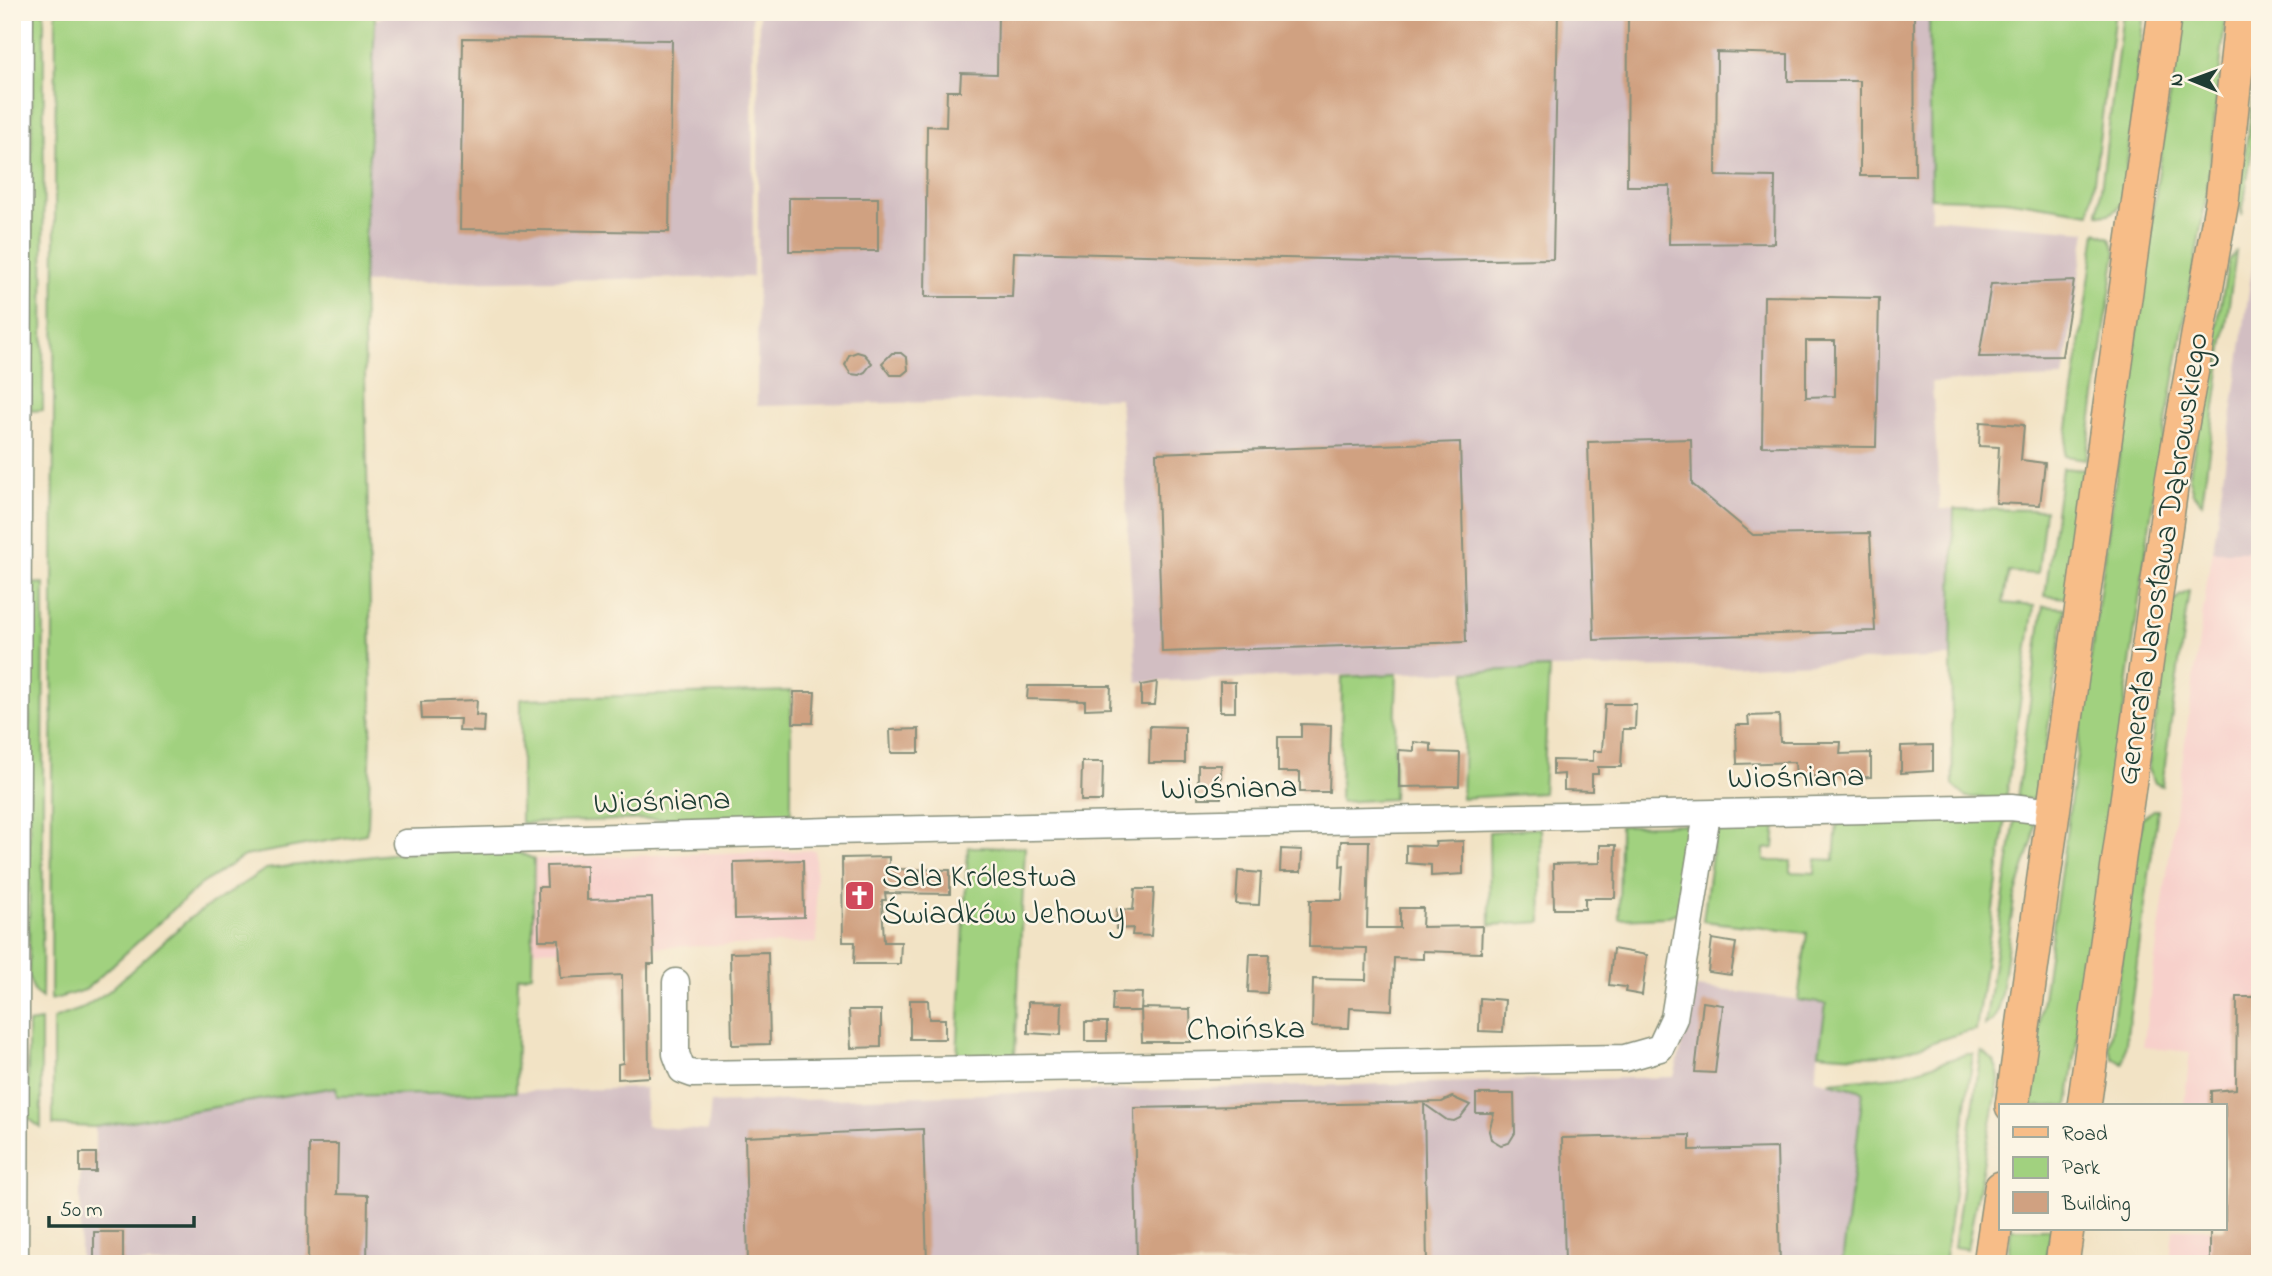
<svg xmlns="http://www.w3.org/2000/svg" width="2272" height="1276" font-family="'Indie Flower',sans-serif">
	<style>
		.built { fill: #f7d0cb }
		.industrial { fill: #d2bec2 }
		.green { fill: #a1d17f; stroke: #60875a; stroke-width: 2 }
		.building { fill: #d0a181; fill-rule: evenodd }
		.lines { fill: none; stroke-linecap: round; stroke-linejoin: round }
		.minor-casing { stroke: #88907c; stroke-width: 29 }
		.major-casing { stroke: #88907c; stroke-width: 36 }
		.minor { stroke: #fff; stroke-width: 26 }
		.major { stroke: #f7bd88; stroke-width: 33 }
		.labels { text-anchor: middle; dominant-baseline: central; stroke-width: 5; stroke-linejoin: round; paint-order: stroke }
		.street-label { font-size: 32px; fill: #1f3d34; stroke: #fcf5e5 }
		.poi-label { font-size: 32px; fill: #1f3d34; stroke: #fcf5e5; text-anchor: start }
	</style>
	<rect width="100%" height="100%" fill="#fcf5e5"/>
	<filter id="ink" filterUnits="userSpaceOnUse"><feTurbulence type="fractalNoise" baseFrequency=".0143" numOctaves="2"/><feDisplacementMap in="SourceGraphic" scale="14" xChannelSelector="R" yChannelSelector="G"/><feConvolveMatrix kernelMatrix="1 2 1 2 8 2 1 2 1" color-interpolation-filters="sRGB"/></filter>
	<filter id="wash" filterUnits="userSpaceOnUse"><feTurbulence type="fractalNoise" baseFrequency=".00686" numOctaves="4" result="noise"/><feDisplacementMap in="SourceGraphic" scale="28" xChannelSelector="R" yChannelSelector="G"/><feGaussianBlur stdDeviation="1.57" result="paint"/><feColorMatrix in="noise" values="0 0 0 0 0 0 0 0 0 0 0 0 0 0 0 0 0 1.4 0 .05"/><feComposite in="paint" operator="in"/></filter>
	<g filter="url(#wash)">
		<rect width="100%" height="100%" fill="#f2e3c5"/>
		<g class="built">
			<polygon points="2213,551 2260,551 2260,1264 2170,1264 2173,1229 2225,1229 2225,1106 2184,1106 2190,1052 2143,1047 2207,582"/>
			<polygon points="815,850 817,943 532,950 534,859"/>
		</g>
		<g class="industrial">
			<polygon points="392,12 752,12 753,277 363,283 375,20"/>
			<polygon points="759,12 1929,12 1931,218 2086,231 2063,378 1932,382 1940,509 1954,509 1951,657 1727,667 1549,668 1137,682 1120,398 757,406"/>
			<polygon points="2260,216 2260,551 2213,551 2255,246"/>
			<polygon points="1696,987 1826,1003 1815,1079 1863,1091 1842,1264 80,1264 80,1152 95,1152 95,1127 337,1086 338,1096 645,1088 646,1126 708,1131 711,1103 1015,1093 1674,1077"/>
		</g>
		<g class="green">
			<polygon points="32,12 44,12 43,410 31,411"/>
			<polygon points="56,12 374,12 375,20 363,283 372,703 368,825 366,834 244,856 199,886 85,990 51,1000"/>
			<polygon points="1929,12 2115,12 2090,213 2005,200 1931,198"/>
			<path d="M2123,12H2144L2123,201C2117,212 2110,216 2098,214Z"/>
			<polygon points="2181,12 2226,12 2206,199 2156,479 2068,1106 2028,1106"/>
			<polygon points="2253,100 2259,102 2242,215 2238,200"/>
			<polygon points="2096,232 2110,238 2116,251 2086,459 2064,456"/>
			<polygon points="2236,252 2202,503 2193,493 2189,478 2229,260"/>
			<polygon points="2062,468 2084,470 2066,598 2045,596"/>
			<polygon points="1954,509 2045,510 2038,574 2009,572 2003,603 2034,606 2006,799 1966,797 1953,785 1951,657"/>
			<polygon points="44,583 42,998 34,992 29,978 30,584"/>
			<polygon points="2189,591 2162,786 2155,783 2148,770 2171,606 2179,596"/>
			<polygon points="2043,606 2065,608 2038,800 2017,798"/>
			<polygon points="1549,668 1543,793 1462,798 1466,672"/>
			<polygon points="1397,674 1393,799 1340,802 1342,677"/>
			<polygon points="791,691 791,815 521,823 521,699"/>
			<polygon points="2154,810 2158,810 2123,1064 2113,1059 2109,1048 2142,818"/>
			<path d="M2006,817L1976,1030C1950,1034 1927,1046 1902,1052C1875,1058 1846,1056 1819,1053L1826,1004L1798,1000L1807,933L1703,921L1716,824H1776L1774,848L1764,849V861H1791V872L1815,873L1816,859L1834,860L1837,823Z"/>
			<polygon points="2015,818 2035,820 2033,839 2014,900 1999,1008 1993,1020 1985,1026"/>
			<polygon points="1691,824 1697,835 1683,911 1665,917 1619,919 1620,826"/>
			<polygon points="1540,828 1542,922 1490,925 1489,832"/>
			<polygon points="968,847 1025,847 1015,1054 957,1057"/>
			<polygon points="510,849 534,859 532,974 518,977 516,1092 337,1096 336,1087 95,1127 53,1125 53,1019 81,1009 109,991 190,918 266,869 399,853"/>
			<polygon points="41,1021 41,1128 28,1118 28,1023"/>
			<path d="M1981,1051C1993,1057 1999,1069 1999,1081L1967,1249L1954,1247Z"/>
			<polygon points="1967,1054 1973,1054 1944,1264 1842,1264 1863,1091 1828,1082 1899,1076"/>
			<polygon points="2011,1229 2051,1229 2046,1264 2007,1264"/>
		</g>
		<g id="blocks">
			<g class="building">
				<polygon points="998,12 1558,12 1553,259 1417,261 1014,252 1012,297 925,297 927,126 946,127 947,91 960,91 961,73 997,74"/>
				<polygon points="1787,12 1914,12 1915,176 1860,176 1860,81 1788,81 1788,54 1717,52 1716,176 1775,177 1774,243 1669,244 1670,186 1627,186 1628,17 1787,17"/>
				<polygon points="463,38 672,40 669,232 460,229"/>
				<rect x="789" y="198" width="89" height="53"/>
				<polygon points="2074,281 2062,356 1979,357 1991,284"/>
				<path d="M1764,296L1879,298L1876,447L1762,446ZM1806,341H1835V396L1806,397Z"/>
				<polygon points="857,352 864,354 872,363 865,372 859,375 851,374 845,365 849,355"/>
				<polygon points="892,353 901,353 907,358 908,370 902,375 891,375 882,363"/>
				<polygon points="1980,422 2024,425 2021,460 2045,463 2040,505 1996,503 1999,447 1979,446"/>
				<polygon points="1691,439 1692,484 1753,535 1870,533 1875,631 1594,640 1588,442"/>
				<polygon points="1460,442 1466,642 1162,652 1156,453"/>
				<polygon points="1157,682 1155,705 1141,705 1141,685"/>
				<rect x="1220" y="682" width="15" height="30"/>
				<polygon points="1028,686 1111,686 1110,708 1085,709 1085,701 1027,699"/>
				<polygon points="794,692 815,692 813,723 793,723"/>
				<polygon points="477,700 476,715 485,716 484,732 459,731 460,719 422,719 421,702"/>
				<polygon points="1605,704 1636,704 1635,729 1623,729 1621,767 1598,767 1598,774 1592,774 1592,791 1564,790 1564,774 1553,775 1553,760 1593,761 1593,751 1602,751"/>
				<polygon points="1779,715 1780,742 1841,742 1840,754 1871,753 1871,777 1842,778 1841,775 1796,777 1795,762 1737,764 1736,725 1749,725 1748,716"/>
				<polygon points="1301,724 1331,725 1329,792 1300,792 1300,772 1278,772 1278,737 1301,737"/>
				<polygon points="1150,726 1185,727 1185,763 1149,763"/>
				<polygon points="919,729 919,753 891,753 890,730"/>
				<polygon points="1414,742 1431,744 1431,752 1460,753 1459,786 1399,787 1399,750 1414,751"/>
				<polygon points="1933,745 1933,771 1901,773 1901,746"/>
				<polygon points="1082,762 1103,762 1102,801 1081,801"/>
				<rect x="1198" y="765" width="23" height="33"/>
				<polygon points="1341,841 1369,841 1367,928 1400,928 1400,908 1423,908 1422,927 1482,926 1481,953 1423,951 1423,959 1394,958 1392,1010 1350,1008 1349,1028 1312,1027 1313,979 1366,980 1367,948 1309,947 1310,900 1342,900 1344,865 1340,866"/>
				<polygon points="1463,841 1463,874 1431,876 1431,865 1406,863 1406,845 1436,846 1435,842"/>
				<polygon points="1600,845 1616,845 1615,898 1585,898 1585,909 1554,909 1553,864 1600,863"/>
				<polygon points="1281,849 1302,850 1301,872 1280,872"/>
				<polygon points="889,857 889,869 950,870 950,894 885,893 886,900 882,900 884,942 901,942 900,964 854,964 855,942 843,942 842,858"/>
				<polygon points="803,860 804,917 735,919 734,862"/>
				<polygon points="587,865 587,900 652,898 654,964 648,964 649,1077 618,1079 618,1064 623,1063 622,975 561,978 559,940 539,940 538,887 547,887 546,866"/>
				<polygon points="1238,871 1261,873 1259,905 1236,904"/>
				<polygon points="1135,889 1154,889 1151,936 1132,935 1133,928 1116,929 1117,909 1133,910"/>
				<polygon points="1712,939 1736,943 1731,975 1708,972"/>
				<polygon points="1613,949 1647,955 1642,995 1625,992 1626,987 1609,985"/>
				<polygon points="768,952 770,1044 732,1045 730,953"/>
				<polygon points="1250,954 1269,954 1267,993 1248,992"/>
				<polygon points="1113,992 1142,993 1141,1011 1112,1011"/>
				<polygon points="2237,997 2260,997 2260,1264 2210,1264 2210,1229 2225,1229 2225,1106 2211,1106 2211,1091 2236,1089"/>
				<polygon points="1480,998 1505,1000 1503,1032 1479,1031"/>
				<polygon points="910,1000 928,1000 929,1019 945,1019 945,1039 910,1039"/>
				<polygon points="1028,1002 1062,1003 1061,1035 1028,1033"/>
				<polygon points="1703,1002 1723,1005 1715,1073 1695,1072"/>
				<polygon points="1141,1008 1190,1009 1191,1042 1142,1042"/>
				<polygon points="849,1010 881,1010 881,1047 851,1048"/>
				<rect x="1085" y="1022" width="22" height="19"/>
				<polygon points="1476,1094 1514,1094 1515,1133 1509,1143 1501,1145 1491,1139 1489,1131 1494,1113 1476,1113"/>
				<polygon points="1452,1097 1470,1105 1460,1118 1454,1121 1447,1120 1424,1104 1427,1264 1137,1264 1134,1108 1442,1102"/>
				<polygon points="923,1129 927,1264 748,1264 745,1137"/>
				<polygon points="1690,1135 1690,1150 1777,1148 1780,1264 1565,1264 1562,1138"/>
				<polygon points="309,1144 338,1144 337,1194 368,1195 367,1264 308,1264"/>
				<rect x="80" y="1153" width="16" height="19"/>
				<rect x="94" y="1232" width="29" height="32"/>
			</g>
		</g>
	</g>
	<g filter="url(#ink)">
		<use href="#blocks" fill-opacity="0" stroke="#88907c" stroke-width="2"/>
		<g class="lines">
			<defs>
				<g id="minor">
					<polyline points="406,843 830,831 2011,807 2054,812"/>
					<polyline points="676,982 676,1054 682,1070 693,1074 1625,1058 1660,1048 1674,1018 1707,814"/>
					<polyline points="15,1264 20,12"/>
				</g>
				<g id="major">
					<polyline points="2012,1106 2165,12"/>
					<polyline points="2084,1106 2172,481 2222,201 2242,12"/>
					<polyline points="1990,1264 2001,1188"/>
					<polyline points="2062,1264 2067,1229"/>
				</g>
			</defs>
			<use href="#minor" class="minor-casing"/>
			<use href="#major" class="major-casing"/>
			<use href="#minor" class="minor"/>
			<use href="#major" class="major"/>
		</g>
	</g>
	<defs>
		<symbol id="church-square" viewBox="-11 -11 22 22"><rect x="-9" y="-9" width="18" height="18" rx="4" fill="#d1495b" stroke="#fcf5e5"/><path d="M-1.2-6h2.4v3.5h3.3v2.4h-3.3V6h-2.4V-.1h-3.3v-2.4h3.3Z" fill="#fff"/></symbol>
	</defs>
	<g fill-rule="evenodd">
		<use href="#church-square" x="842" y="878" width="35" height="35"/>
	</g>
	<g class="labels">
		<g class="street-label">
			<text transform="translate(2164 559) rotate(-81)">Generała Jarosława Dąbrowskiego</text>
			<text transform="translate(1796 779) rotate(-1)">Wiośniana</text>
			<text transform="translate(1229 790) rotate(-1)">Wiośniana</text>
			<text transform="translate(662 803) rotate(-2)">Wiośniana</text>
			<text transform="translate(1246 1031) rotate(-1)">Choińska</text>
		</g>
		<g class="poi-label">
			<text x="882" y="878">Sala Królestwa<tspan x="882" dy="37">Świadków Jehowy</tspan></text>
		</g>
	</g>
	<rect width="2272" height="1276" fill="none" stroke="#fcf5e5" stroke-width="42"/>
	<rect x="1999" y="1104" width="228" height="126" fill="#fcf5e5" stroke="#a4ab9e" stroke-width="2"/>
	<rect x="2013" y="1127" width="35" height="10" fill="#f7bd88" stroke="#a4ab9e" stroke-width="2"/>
	<text x="2062" y="1140" font-size="21" fill="#1f3d34">Road</text>
	<rect x="2013" y="1157" width="35" height="21" fill="#a1d17f" stroke="#a4ab9e" stroke-width="2"/>
	<text x="2062" y="1174" font-size="21" fill="#1f3d34">Park</text>
	<rect x="2013" y="1192" width="35" height="21" fill="#d0a181" stroke="#a4ab9e" stroke-width="2"/>
	<text x="2062" y="1210" font-size="21" fill="#1f3d34">Building</text>
	<g transform="translate(2192 80) rotate(271)" stroke="#fcf5e5" stroke-width="5" paint-order="stroke">
	<path d="M0-5L12 26L0 18L-12 26Z" fill="#1f3d34"/>
	<text y="-10" font-size="19" font-weight="bold" text-anchor="middle" fill="#1f3d34">N</text>
	</g>
	<path d="M49 1216v10h145v-10" fill="none" stroke="#1f3d34" stroke-width="3.5"/>
	<text x="60" y="1216" font-size="21" fill="#1f3d34" stroke="#fcf5e5" stroke-width="5" paint-order="stroke">50 m</text>
</svg>
